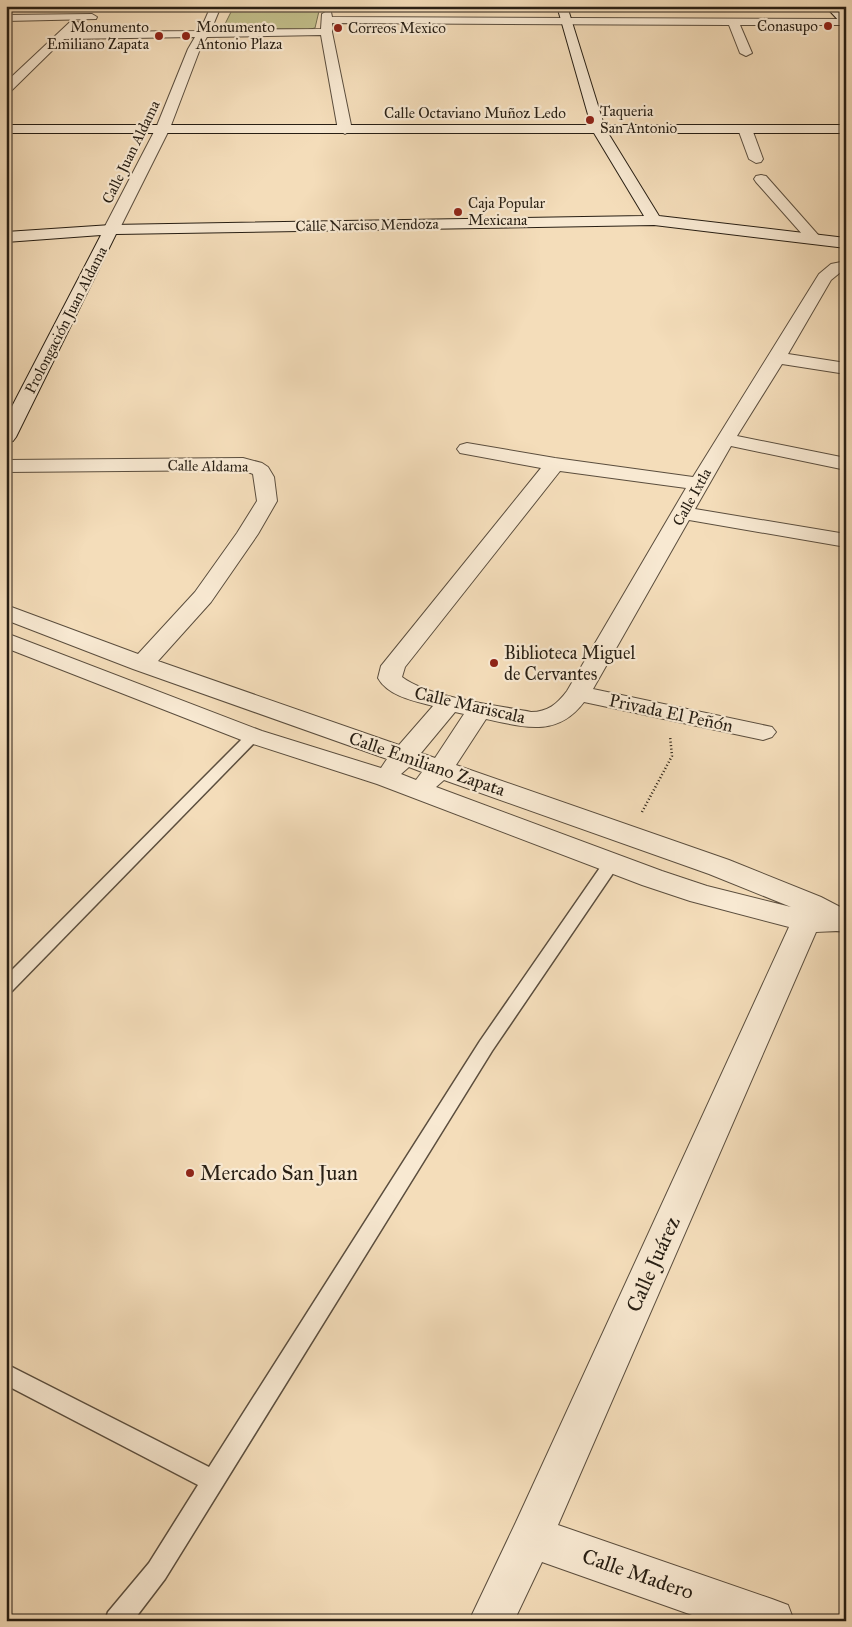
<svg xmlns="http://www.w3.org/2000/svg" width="852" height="1627" font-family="'IM FELL Great Primer',serif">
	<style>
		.green { fill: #c2bf8b; stroke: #756f50 }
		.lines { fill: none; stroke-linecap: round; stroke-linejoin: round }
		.lane-casing { stroke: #5b4e3e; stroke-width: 3 }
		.street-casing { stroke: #5b4e3e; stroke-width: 2 }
		.secondary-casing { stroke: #281f14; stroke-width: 2 }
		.path { stroke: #281f14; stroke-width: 2.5; stroke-dasharray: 1 2.5; stroke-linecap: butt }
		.lane { fill: #f8e9d2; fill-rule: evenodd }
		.street { fill: #f8e9d2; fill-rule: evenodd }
		.secondary { fill: #f8e9d2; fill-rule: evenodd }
		.poi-dot { fill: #8f2418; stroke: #f8e9d2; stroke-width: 2 }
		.labels { text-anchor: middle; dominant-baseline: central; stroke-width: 4.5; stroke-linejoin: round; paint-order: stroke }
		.far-poi-label { font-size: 15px; fill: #281f14; stroke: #f8e9d2; text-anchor: start }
		.far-street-label { font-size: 15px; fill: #281f14; stroke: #f8e9d2 }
		.poi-label { font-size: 18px; fill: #281f14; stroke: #f8e9d2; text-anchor: start }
		.street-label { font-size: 18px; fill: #281f14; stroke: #f8e9d2 }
		.near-poi-label { font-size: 21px; fill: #281f14; stroke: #f8e9d2; text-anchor: start }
		.near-street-label { font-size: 21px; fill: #281f14; stroke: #f8e9d2 }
	</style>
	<rect width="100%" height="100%" fill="#f4ddba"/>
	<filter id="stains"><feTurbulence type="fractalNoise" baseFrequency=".004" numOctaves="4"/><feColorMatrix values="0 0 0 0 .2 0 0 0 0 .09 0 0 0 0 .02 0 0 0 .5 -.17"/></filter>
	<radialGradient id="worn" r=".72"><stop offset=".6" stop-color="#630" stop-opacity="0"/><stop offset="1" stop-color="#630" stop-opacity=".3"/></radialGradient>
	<polygon class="green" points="240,8 316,9 319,11 315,28 305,30 223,28 232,10"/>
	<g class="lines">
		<defs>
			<g id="lane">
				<polygon points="253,732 258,733 260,736 258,739 12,991 6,993 6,976 248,733"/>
				<polygon points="612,858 618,859 620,863 492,1051 165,1579 133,1621 105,1621 108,1612 149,1563 198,1485 6,1385 6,1364 209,1467 480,1041 606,859"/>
			</g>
			<g id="street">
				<polygon points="211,6 221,6 211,30 321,29 322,14 327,11 331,12 332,17 846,19 846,25 740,25 752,53 746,56 740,53 729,25 332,23 332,32 352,130 345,134 338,130 321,35 207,37 200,49 170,128 119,230 116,233 106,233 103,230 156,128 188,49 195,37 64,39 10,92 6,93 6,82 70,22 78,22 79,24 72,32 200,31"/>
				<polygon points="92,14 97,17 96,19 6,21 6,15"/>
				<polygon points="745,125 752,129 763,159 761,162 756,163 749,159 738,129"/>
				<polygon points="761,175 766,176 820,237 823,240 820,243 810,243 756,182 754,179 756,176"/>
				<path d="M846,261V271H842L831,280L788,354L846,363V374L782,364L737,436L846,458V470L731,446L695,509L846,534V547L689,520L593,689L772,727L776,732L772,737L763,740L584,702C557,738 524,727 486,719L456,765L729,860L821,897L846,910V932C836,930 827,932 816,932L558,1525L772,1599L788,1605L794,1621H709L542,1562L514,1621H469L516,1522L789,927L690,901L642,885L377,784L244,741L6,648V633L262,731L381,768L387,759L133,669L6,620V605L138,654L195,592L237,533L257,501L253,474L243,470L6,472V460L243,458L262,463L268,467L274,477L277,501L258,534L211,602L158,661L399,745L433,706C414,701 388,696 378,678L381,666L541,468L460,453L457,449L460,445L467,443L555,458L693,477L819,274L831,264ZM560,471L686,488L567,691C557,704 548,712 531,712C496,705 430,698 402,677L405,667ZM455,712L464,714L435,758L421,753ZM409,767L422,772L416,780L401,774ZM444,780L709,874L791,907L707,886L662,871L436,787Z"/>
			</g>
			<g id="secondary">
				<polygon points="557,6 567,6 604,125 846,125 846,133 608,133 659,216 846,238 846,248 654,225 116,234 16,437 13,441 6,443 6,418 101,235 6,242 6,232 111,225 644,216 594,133 6,133 6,125 591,125"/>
				<polygon points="825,6 836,6 846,16 846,25 842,24"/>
			</g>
		</defs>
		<use href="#lane" class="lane-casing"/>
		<use href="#street" class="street-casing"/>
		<use href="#secondary" class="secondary-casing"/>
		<polyline class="path" points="642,812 672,756 670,736"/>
		<use href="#lane" class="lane"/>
		<use href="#street" class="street"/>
		<use href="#secondary" class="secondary"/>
	</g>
	<g class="poi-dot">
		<circle cx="828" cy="26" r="5"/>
		<circle cx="338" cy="28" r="5"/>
		<circle cx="159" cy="36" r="5"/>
		<circle cx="186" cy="36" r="5"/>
		<circle cx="590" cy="120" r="5"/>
		<circle cx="458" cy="212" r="5"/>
		<circle cx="494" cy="663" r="5"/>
		<circle cx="190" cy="1173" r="5"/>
	</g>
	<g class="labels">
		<g class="far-poi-label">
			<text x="818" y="26" text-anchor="end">Conasupo</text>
			<text x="149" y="27" text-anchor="end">Monumento<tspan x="149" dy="17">Emiliano Zapata</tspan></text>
			<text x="196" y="27">Monumento<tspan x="196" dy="17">Antonio Plaza</tspan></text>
			<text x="348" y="28">Correos Mexico</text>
			<text x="600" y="111">Taqueria<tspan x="600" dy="17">San Antonio</tspan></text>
			<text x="468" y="203">Caja Popular<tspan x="468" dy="17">Mexicana</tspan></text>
		</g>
		<g class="far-street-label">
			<text x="475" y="113">Calle Octaviano Muñoz Ledo</text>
			<text transform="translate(131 152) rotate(-64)">Calle Juan Aldama</text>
			<text transform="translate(367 225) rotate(-1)">Calle Narciso Mendoza</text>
			<text transform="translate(66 320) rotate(-63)">Prolongación Juan Aldama</text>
			<text transform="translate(208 466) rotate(1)">Calle Aldama</text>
			<text transform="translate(692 497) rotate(-61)">Calle Ixtla</text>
		</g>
		<g class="poi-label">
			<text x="504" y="653">Biblioteca Miguel<tspan x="504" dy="21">de Cervantes</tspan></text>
		</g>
		<g class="street-label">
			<text transform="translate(470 705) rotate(13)">Calle Mariscala</text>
			<text transform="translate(671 713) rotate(12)">Privada El Peñón</text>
			<text transform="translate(427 764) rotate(19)">Calle Emiliano Zapata</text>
		</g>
		<g class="near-poi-label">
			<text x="200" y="1173">Mercado San Juan</text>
		</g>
		<g class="near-street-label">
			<text transform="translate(653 1264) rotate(-66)">Calle Juárez</text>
			<text transform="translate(638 1574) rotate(19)">Calle Madero</text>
		</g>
	</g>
	<rect width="852" height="1627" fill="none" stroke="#f4ddba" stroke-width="25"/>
	<rect x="8" y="8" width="837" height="1612" fill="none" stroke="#281f14" stroke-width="2.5"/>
	<rect x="12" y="12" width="827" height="1602" fill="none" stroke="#281f14"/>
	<rect width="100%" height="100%" filter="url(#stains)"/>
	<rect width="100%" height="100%" fill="url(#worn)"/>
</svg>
